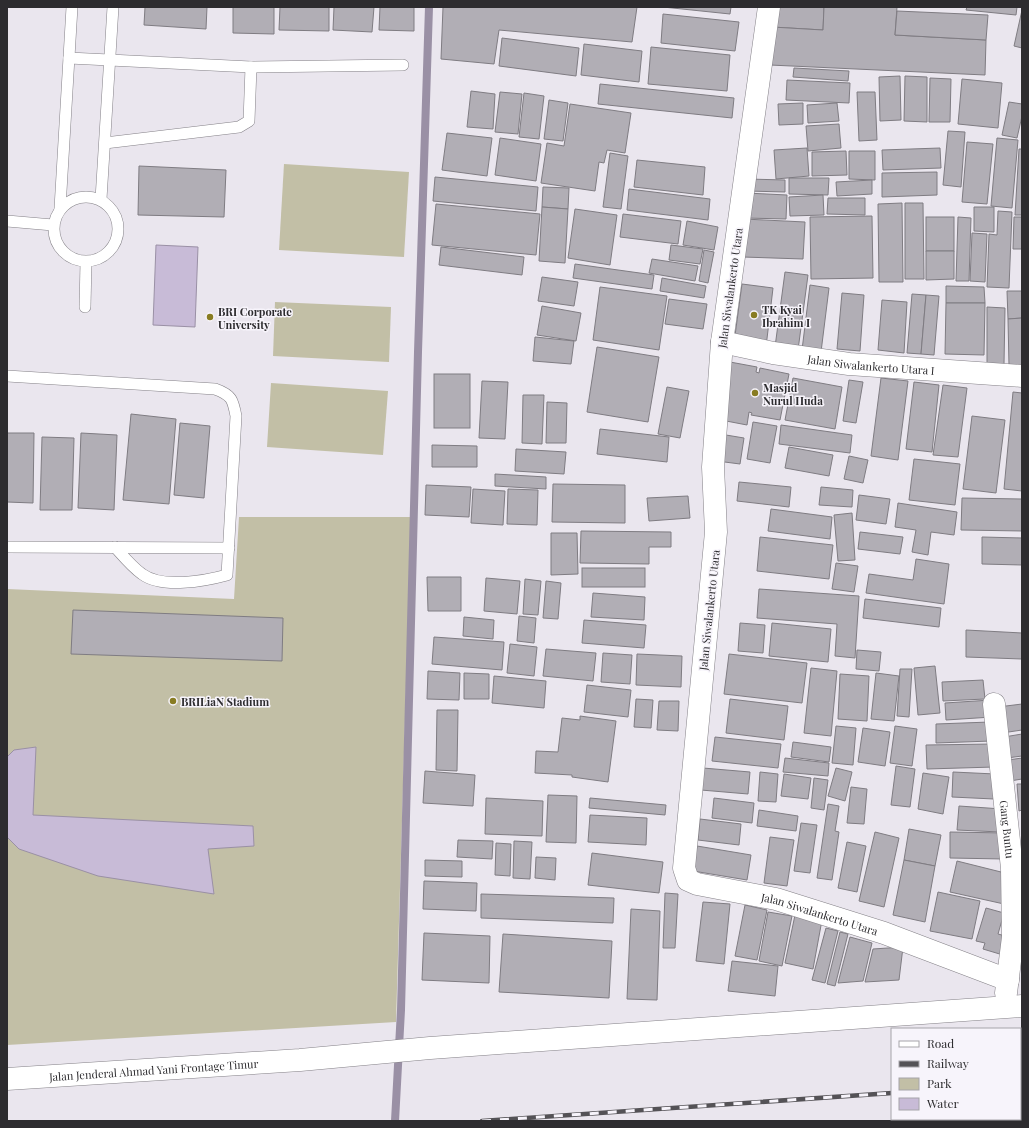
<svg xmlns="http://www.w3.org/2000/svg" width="1029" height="1128" font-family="'Playfair Display',serif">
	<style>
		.green { fill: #c2bfa6 }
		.water { fill: #c8bbd7; stroke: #9a90a5 }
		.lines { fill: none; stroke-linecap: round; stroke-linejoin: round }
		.stream { stroke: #9a90a5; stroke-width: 8 }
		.building { fill: #b1aeb5; stroke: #7f7c82 }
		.service-casing { stroke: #848187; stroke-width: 12 }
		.minor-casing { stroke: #848187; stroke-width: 23 }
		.tertiary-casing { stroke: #848187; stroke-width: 23 }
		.service { stroke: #fff; stroke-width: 11 }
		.minor { stroke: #fff; stroke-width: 22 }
		.tertiary { stroke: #fff; stroke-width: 22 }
		.rail-casing { stroke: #545256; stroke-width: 4.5 }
		.rail { stroke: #f7f4fb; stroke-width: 3; stroke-dasharray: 9; stroke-linecap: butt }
		.poi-dot { fill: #887c22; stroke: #f7f4fb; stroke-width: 1.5 }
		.labels { text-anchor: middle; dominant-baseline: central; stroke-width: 3; stroke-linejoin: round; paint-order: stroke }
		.street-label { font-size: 11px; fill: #2d2c2f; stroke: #f7f4fb }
		.poi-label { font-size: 11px; font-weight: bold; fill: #2d2c2f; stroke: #f7f4fb; text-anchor: start }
	</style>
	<rect width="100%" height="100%" fill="#eae6ee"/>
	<g class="green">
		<polygon points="284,164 409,172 404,257 279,250"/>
		<polygon points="275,302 391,307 389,362 273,356"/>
		<polygon points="271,383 388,391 383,455 267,447"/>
		<polygon points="239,517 411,517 396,1022 7,1045 7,589 234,599"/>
	</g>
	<g class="water">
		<polygon points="156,245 198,247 195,327 153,325"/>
		<polygon points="36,747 33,815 253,826 254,846 208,849 214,894 98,876 19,849 7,837 7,757 14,750"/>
	</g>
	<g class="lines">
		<polyline class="stream" points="395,1121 401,1010 418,352 429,7"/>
	</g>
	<g class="building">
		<polygon points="145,7 207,7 206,29 144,25"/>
		<polygon points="233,7 274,7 274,34 233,33"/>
		<polygon points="280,7 329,7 329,31 279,30"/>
		<polygon points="334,7 374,7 372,32 333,30"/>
		<polygon points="380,7 414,7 414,31 379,30"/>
		<polygon points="443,7 637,7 632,42 499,30 494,64 441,59"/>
		<polygon points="663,7 731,7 730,14"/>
		<polygon points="773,7 824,7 823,30 772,27"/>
		<polygon points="824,7 897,7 895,35 986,40 985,75 770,65 772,27 823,30"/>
		<polygon points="967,7 1017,7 1016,15 966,10"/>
		<polygon points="1022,10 1022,48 1014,46"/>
		<polygon points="897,11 988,15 986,40 895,35"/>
		<polygon points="663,14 739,22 735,51 661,43"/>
		<polygon points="502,38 579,48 576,76 499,66"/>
		<polygon points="584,44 642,51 639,82 581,75"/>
		<polygon points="651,47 730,55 727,91 648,84"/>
		<polygon points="794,68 849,71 848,81 793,77"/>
		<polygon points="900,76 901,120 880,121 879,77"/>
		<polygon points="905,76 927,77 927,122 904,121"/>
		<polygon points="930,78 951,79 950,122 929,122"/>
		<polygon points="962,79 1002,83 998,128 958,124"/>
		<polygon points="787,80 850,83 849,103 786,100"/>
		<polygon points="600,84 734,98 732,118 598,104"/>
		<polygon points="471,91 495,94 493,129 467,127"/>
		<polygon points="500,92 522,94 518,134 495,132"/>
		<polygon points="857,92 875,92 877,140 859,141"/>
		<polygon points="524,93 544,96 539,139 519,137"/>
		<polygon points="549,100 568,103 563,141 544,139"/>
		<polygon points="1009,102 1022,104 1022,116 1017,138 1002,135"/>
		<polygon points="803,103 803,124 779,125 778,104"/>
		<polygon points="837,103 839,121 808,123 807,105"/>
		<polygon points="570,104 631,113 625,153 607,150 604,163 599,162 595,191 541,183 547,143 564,146"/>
		<polygon points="839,124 841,148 808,151 806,126"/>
		<polygon points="948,131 965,132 961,187 943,185"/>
		<polygon points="447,133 492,138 487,176 442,170"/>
		<polygon points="500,138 541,144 536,181 495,175"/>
		<polygon points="997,138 1018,140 1012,208 991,206"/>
		<polygon points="967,142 993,144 987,204 962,202"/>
		<polygon points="807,148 809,176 776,179 774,150"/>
		<polygon points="940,148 941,168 883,170 882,150"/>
		<polygon points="1019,149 1022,149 1022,215 1015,215"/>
		<polygon points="846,151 847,175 812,176 812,152"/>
		<polygon points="849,151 875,151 875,180 849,179"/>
		<polygon points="610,153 628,156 621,209 603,207"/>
		<polygon points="637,160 705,167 703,195 634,187"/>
		<polygon points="139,166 226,170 224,217 138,215"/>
		<polygon points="937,172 937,195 882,197 882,173"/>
		<polygon points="435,177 538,187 536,211 433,201"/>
		<polygon points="789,178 829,178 828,195 789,194"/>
		<polygon points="747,179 785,180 785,192 747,191"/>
		<polygon points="872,180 872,194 837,196 836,182"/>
		<polygon points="543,187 569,188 568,209 542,207"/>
		<polygon points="629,189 710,199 708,220 627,210"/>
		<polygon points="746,193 787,195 786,219 745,218"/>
		<polygon points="823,195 824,215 790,216 789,197"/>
		<polygon points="828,198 865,198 865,215 827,214"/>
		<polygon points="902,203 903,282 879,282 878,204"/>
		<polygon points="905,203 923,203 924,279 905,279"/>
		<polygon points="436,204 540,214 536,255 432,245"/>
		<polygon points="542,207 568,209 565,263 539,261"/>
		<polygon points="974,207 994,207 994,232 974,231"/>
		<polygon points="575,209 617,215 610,265 568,258"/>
		<polygon points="998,211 1012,212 1009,288 987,287 989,234 997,235"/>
		<polygon points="623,214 681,221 678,244 620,237"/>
		<polygon points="872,216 873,278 811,279 810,217"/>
		<rect x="926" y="217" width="28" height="34"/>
		<polygon points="958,217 971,218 969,281 956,281"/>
		<polygon points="1014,217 1022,217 1022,249 1013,249"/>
		<polygon points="744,219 805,222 803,259 743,257"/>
		<polygon points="687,221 718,227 714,250 683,245"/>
		<polygon points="972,233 987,234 985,282 970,281"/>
		<polygon points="671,245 703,249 700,264 669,260"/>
		<polygon points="441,247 524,257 522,275 439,265"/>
		<polygon points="704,250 714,252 708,283 699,281"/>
		<polygon points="926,251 954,251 954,279 926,280"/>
		<polygon points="652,259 698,266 695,281 649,273"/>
		<polygon points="575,264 654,275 652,289 573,278"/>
		<polygon points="785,272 808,275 798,350 775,347"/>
		<polygon points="542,277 578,282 574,306 538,301"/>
		<polygon points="662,278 706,286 704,298 660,291"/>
		<polygon points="742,284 773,288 766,347 734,343"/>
		<polygon points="810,285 829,288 821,352 802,350"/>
		<polygon points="946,286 984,287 985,303 946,303"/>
		<polygon points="600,287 667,296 659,350 593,340"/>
		<polygon points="1007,291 1022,291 1022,318 1008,319"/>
		<polygon points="842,293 864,295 860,351 837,349"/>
		<polygon points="912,294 926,295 921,354 907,353"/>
		<polygon points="926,295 939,296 934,355 921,354"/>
		<polygon points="669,299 707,304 703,329 665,324"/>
		<polygon points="882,300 907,302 904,353 878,350"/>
		<polygon points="946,303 985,303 984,355 945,354"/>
		<polygon points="542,306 581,313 576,341 537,335"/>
		<polygon points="987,307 1005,308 1004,364 987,364"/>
		<polygon points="1022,318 1022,366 1009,366 1008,319"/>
		<polygon points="535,337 574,341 571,364 533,361"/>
		<polygon points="597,347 659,357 648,422 587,412"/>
		<polygon points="730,362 757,367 756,372 759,373 760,368 789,374 780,420 751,415 752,413 749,412 747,425 721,420"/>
		<rect x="434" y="374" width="36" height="54"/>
		<polygon points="793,378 842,387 835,429 785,420"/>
		<polygon points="881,378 908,381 898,460 871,456"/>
		<polygon points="849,380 863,382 856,423 843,421"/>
		<polygon points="482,381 508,382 505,439 479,438"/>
		<polygon points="914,382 939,385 932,452 906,449"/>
		<polygon points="943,385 967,388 958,457 933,455"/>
		<polygon points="667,387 689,391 680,438 658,434"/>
		<polygon points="1013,392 1022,393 1022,491 1004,489"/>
		<polygon points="523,395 544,395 542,444 522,443"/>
		<polygon points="547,402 567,403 566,443 546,443"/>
		<polygon points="131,414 176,419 169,504 123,500"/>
		<polygon points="972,416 1005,420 996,493 963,489"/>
		<polygon points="753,422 777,426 770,463 747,459"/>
		<polygon points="180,423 210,426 204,498 174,495"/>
		<polygon points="781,425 852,435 850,453 779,444"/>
		<polygon points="600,429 669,437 667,462 597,454"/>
		<polygon points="7,433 34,433 33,503 7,502"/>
		<polygon points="81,433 117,435 114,510 78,508"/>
		<polygon points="720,434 744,438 740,464 717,461"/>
		<polygon points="42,437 74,438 72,510 40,510"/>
		<polygon points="432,445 477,446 477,467 432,467"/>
		<polygon points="789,447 833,455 829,476 785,468"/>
		<polygon points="516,449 566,452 564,474 515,471"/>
		<polygon points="849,456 868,460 863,483 844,479"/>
		<polygon points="914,459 960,464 955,505 909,500"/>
		<polygon points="495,474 546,477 546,489 495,486"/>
		<polygon points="739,482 791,487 789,507 737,501"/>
		<polygon points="553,484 625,485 625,523 552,522"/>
		<polygon points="426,485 471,487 469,517 425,515"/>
		<polygon points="821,487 853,490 852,507 819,505"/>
		<polygon points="473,489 505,491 503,525 471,523"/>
		<polygon points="508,489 538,490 537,525 507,524"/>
		<polygon points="859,495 890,499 886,524 856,520"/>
		<polygon points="688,496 690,518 649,521 647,498"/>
		<polygon points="962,498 1022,499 1022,531 961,530"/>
		<polygon points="898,503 957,512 954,535 931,532 928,555 912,552 916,530 895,527"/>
		<polygon points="771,509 832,517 830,539 768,531"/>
		<polygon points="852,513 855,560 838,561 834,515"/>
		<polygon points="581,531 671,532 671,547 649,547 649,564 580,563"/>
		<polygon points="860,532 903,537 900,554 858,549"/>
		<polygon points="551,533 577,533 578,574 551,575"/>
		<polygon points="760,537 833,545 829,579 757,571"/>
		<polygon points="982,537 1022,538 1022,565 982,564"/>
		<polygon points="916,559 949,564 944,604 866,593 869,574 913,580"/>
		<polygon points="836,563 858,566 854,592 832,589"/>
		<rect x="582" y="568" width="63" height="19"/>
		<polygon points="427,577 461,577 461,611 428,611"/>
		<polygon points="486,578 520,581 517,614 484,611"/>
		<polygon points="525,579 541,581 538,615 523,614"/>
		<polygon points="546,581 561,583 558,619 543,618"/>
		<polygon points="759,589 859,596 855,658 835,656 837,624 757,618"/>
		<polygon points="593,593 645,597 644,620 591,617"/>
		<polygon points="865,599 941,608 939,627 863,618"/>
		<polygon points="73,610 283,618 282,661 71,654"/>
		<polygon points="519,616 536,618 534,643 517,641"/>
		<polygon points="464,617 494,620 493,639 463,636"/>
		<polygon points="584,620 646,625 644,648 582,643"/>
		<polygon points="740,623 765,625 763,653 738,651"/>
		<polygon points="772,623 831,629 828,662 769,656"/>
		<polygon points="966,630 1022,633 1022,659 966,657"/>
		<polygon points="434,637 504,642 502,670 432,664"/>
		<polygon points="510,644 537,647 534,676 507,673"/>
		<polygon points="546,649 596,653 593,681 543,676"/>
		<polygon points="857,650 881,652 879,671 856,669"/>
		<polygon points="603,653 632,655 630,684 601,682"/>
		<polygon points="637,654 682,656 681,687 636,685"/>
		<polygon points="729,654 807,663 802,703 724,694"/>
		<polygon points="935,666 940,713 918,715 914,668"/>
		<polygon points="811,668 837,671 831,736 804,733"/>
		<polygon points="900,669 912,669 909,717 897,716"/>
		<polygon points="428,671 460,673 459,700 427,699"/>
		<polygon points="464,673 489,674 489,699 464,699"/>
		<polygon points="876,673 899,676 894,721 871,719"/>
		<polygon points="840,674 869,676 867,721 838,719"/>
		<polygon points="494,676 546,681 544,708 492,703"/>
		<polygon points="983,680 985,699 943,701 942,682"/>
		<polygon points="587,685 631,690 628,717 584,712"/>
		<polygon points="636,699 653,700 651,728 634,727"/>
		<polygon points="730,699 788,706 784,740 726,733"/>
		<polygon points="991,700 992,717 946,720 945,703"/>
		<polygon points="659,701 679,701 678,731 657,730"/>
		<polygon points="1022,704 1022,730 1002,733 998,707"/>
		<polygon points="437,710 458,710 457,771 436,770"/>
		<polygon points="580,716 616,721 608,782 572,777 572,775 535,773 536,751 558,752 562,718 580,720"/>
		<polygon points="990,722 991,741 936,743 936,724"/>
		<polygon points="836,726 856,728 853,765 832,763"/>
		<polygon points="895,726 917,729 912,766 890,763"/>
		<polygon points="863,728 890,732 885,766 858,762"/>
		<polygon points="1022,734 1022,756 1007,758 1004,737"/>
		<polygon points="715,737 781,744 778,768 712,761"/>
		<polygon points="793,742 831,747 829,762 791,757"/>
		<polygon points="993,744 994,767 927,769 926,745"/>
		<polygon points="785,758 829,763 828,776 783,772"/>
		<polygon points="1022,758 1022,779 1010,781 1008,760"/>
		<polygon points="896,766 915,769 910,807 891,805"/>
		<polygon points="703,768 750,772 748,794 701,790"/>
		<polygon points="836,768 852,772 845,801 828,796"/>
		<polygon points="425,771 475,775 473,806 423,803"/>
		<polygon points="760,772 778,774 776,802 758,801"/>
		<polygon points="953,772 995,774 994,799 952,797"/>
		<polygon points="923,773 949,777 943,814 918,809"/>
		<polygon points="784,774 811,778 808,799 781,796"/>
		<polygon points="814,778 828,780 824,810 811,808"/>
		<polygon points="1017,784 1022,784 1022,810 1019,811"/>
		<polygon points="851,787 867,789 864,824 847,823"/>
		<polygon points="548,795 577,796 576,843 546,842"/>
		<polygon points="486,798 543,801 542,836 485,834"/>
		<polygon points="590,798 666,805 665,815 589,808"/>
		<polygon points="714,798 754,803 752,823 712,818"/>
		<polygon points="828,804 839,806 835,831 839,832 832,880 817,878"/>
		<polygon points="959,806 1002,809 1000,832 957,830"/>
		<polygon points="759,810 798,816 796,831 757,826"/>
		<polygon points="590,815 647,818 646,845 588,842"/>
		<polygon points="700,819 741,824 739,845 698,840"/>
		<polygon points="801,823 817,825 810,873 794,871"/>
		<polygon points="909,829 941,835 935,866 904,860"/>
		<polygon points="875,832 899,838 884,907 859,901"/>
		<polygon points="950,832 1005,833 1004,859 950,858"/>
		<polygon points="770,837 794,840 787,886 764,883"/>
		<polygon points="458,840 493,841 492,859 457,857"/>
		<polygon points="514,841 532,842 530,879 513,878"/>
		<polygon points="847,842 866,846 857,892 838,888"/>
		<polygon points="496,843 511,844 510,876 495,875"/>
		<polygon points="697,846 751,855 747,880 693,871"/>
		<polygon points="592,853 663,862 659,893 588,885"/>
		<polygon points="536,857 556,858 555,880 535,878"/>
		<polygon points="425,860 462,861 462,877 425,876"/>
		<polygon points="904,860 935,866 925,922 893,915"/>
		<polygon points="957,861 1009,874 1004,904 950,892"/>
		<polygon points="424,881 477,883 476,911 423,909"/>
		<polygon points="938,892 980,901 972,939 930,931"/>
		<polygon points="665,893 678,894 675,948 663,948"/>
		<polygon points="481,894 614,898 613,923 481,918"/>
		<polygon points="703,902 730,904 724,964 696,961"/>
		<polygon points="745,905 767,910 757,960 735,956"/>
		<polygon points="986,908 1004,913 998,934 1009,937 1003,955 983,949 985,943 976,941"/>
		<polygon points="631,909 660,911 657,1000 627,999"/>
		<polygon points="768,912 792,916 782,966 759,961"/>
		<polygon points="795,915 822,920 813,969 785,963"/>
		<polygon points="826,928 838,931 825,983 812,980"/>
		<polygon points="840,932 848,934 835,986 827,984"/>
		<polygon points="424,933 490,936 489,983 422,980"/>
		<polygon points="503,934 612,941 609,998 499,992"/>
		<polygon points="850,937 872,943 863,981 838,983"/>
		<polygon points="903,947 899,980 865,982 873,949"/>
		<polygon points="732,961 778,966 775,996 728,991"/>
	</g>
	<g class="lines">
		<defs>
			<g id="service">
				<polyline points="69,58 251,67 403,65"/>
				<polyline points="105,143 239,127 249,121 251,67"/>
				<circle cx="86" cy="229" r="32"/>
				<polyline points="101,199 113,7"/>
				<polyline points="60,208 72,7"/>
				<polyline points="7,221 53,225"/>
				<polyline points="85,307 86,262"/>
				<path d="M7,376L215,389C232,395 233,400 236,416L227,575C205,581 162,589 142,574C132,567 123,556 115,547"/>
				<polyline points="7,547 229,548"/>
			</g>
			<g id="minor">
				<path id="s1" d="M769,7L722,342L713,467L716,532L684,868L688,880L697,884L776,899L884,933L1008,980"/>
				<path id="s2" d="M722,342L773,353L849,364L1022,376"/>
				<path id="s3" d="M994,704L1012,868L1013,937L1006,993"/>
			</g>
			<g id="tertiary">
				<path id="s4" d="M7,1079L300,1060L430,1048L1022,1006"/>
			</g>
		</defs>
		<use href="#service" class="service-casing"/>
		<use href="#minor" class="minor-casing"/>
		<use href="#tertiary" class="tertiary-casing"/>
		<use href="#service" class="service"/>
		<use href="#minor" class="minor"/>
		<use href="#tertiary" class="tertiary"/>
		<defs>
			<g id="rail">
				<polyline points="1020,1084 1022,1084"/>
				<polyline points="482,1121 892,1093"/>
			</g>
		</defs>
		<use href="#rail" class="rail-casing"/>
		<use href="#rail" class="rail"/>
	</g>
	<g class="poi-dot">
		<circle cx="754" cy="315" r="4"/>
		<circle cx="210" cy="317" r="4"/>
		<circle cx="755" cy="393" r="4"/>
		<circle cx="173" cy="701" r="4"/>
	</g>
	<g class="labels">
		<g class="street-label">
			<text transform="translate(730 288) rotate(-82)">Jalan Siwalankerto Utara</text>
			<text stroke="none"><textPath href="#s2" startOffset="151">Jalan Siwalankerto Utara I</textPath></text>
			<text transform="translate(709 610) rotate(-84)">Jalan Siwalankerto Utara</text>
			<text stroke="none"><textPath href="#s3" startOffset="126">Gang Buntu</textPath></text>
			<text stroke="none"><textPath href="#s1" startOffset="1015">Jalan Siwalankerto Utara</textPath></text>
			<text stroke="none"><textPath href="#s4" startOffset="147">Jalan Jenderal Ahmad Yani Frontage Timur</textPath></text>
		</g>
		<g class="poi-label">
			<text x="762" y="309">TK Kyai<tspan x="762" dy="13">Ibrahim I</tspan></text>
			<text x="218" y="311">BRI Corporate<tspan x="218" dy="13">University</tspan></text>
			<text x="763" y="387">Masjid<tspan x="763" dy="13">Nurul Huda</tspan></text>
			<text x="181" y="701">BRILiaN Stadium</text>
		</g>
	</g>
	<rect width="1029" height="1128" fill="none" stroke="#2d2c2f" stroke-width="16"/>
	<rect x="891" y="1028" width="130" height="92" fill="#f7f4fb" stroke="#a6a4a9"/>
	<rect x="899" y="1041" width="20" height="6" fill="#ffffff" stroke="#a6a4a9"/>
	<text x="927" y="1048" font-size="12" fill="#2d2c2f">Road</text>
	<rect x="899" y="1061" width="20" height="6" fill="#545256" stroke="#a6a4a9"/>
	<text x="927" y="1068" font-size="12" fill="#2d2c2f">Railway</text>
	<rect x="899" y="1078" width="20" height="12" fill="#c2bfa6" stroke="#a6a4a9"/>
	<text x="927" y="1088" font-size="12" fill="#2d2c2f">Park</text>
	<rect x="899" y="1098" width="20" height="12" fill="#c8bbd7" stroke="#a6a4a9"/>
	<text x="927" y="1108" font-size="12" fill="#2d2c2f">Water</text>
</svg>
